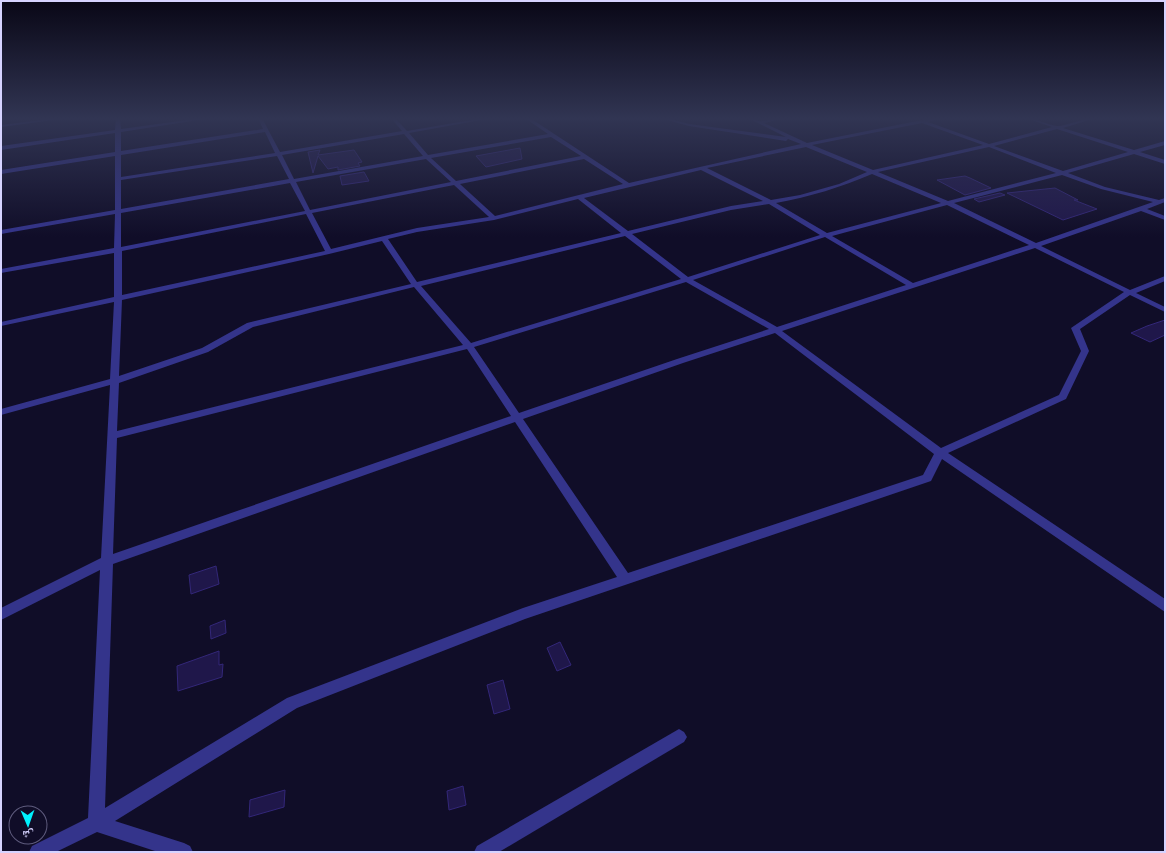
<svg xmlns="http://www.w3.org/2000/svg" width="1166" height="853" font-family="Helvetica,'Noto Naskh Arabic',sans-serif">
	<style>
		.building { fill: #1f174a; stroke: #332779 }
		.lines { fill: none; stroke-linecap: round; stroke-linejoin: round }
		.minor { fill: #34348b; fill-rule: evenodd }
		.tertiary { fill: #34348b; fill-rule: evenodd }
	</style>
	<rect width="100%" height="100%" fill="#100d28"/>
	<g class="building">
		<polygon points="520,148 522,159 486,167 476,156"/>
		<polygon points="320,150 318,155 354,150 362,162 358,163 360,166 338,170 338,167 328,169 318,156 313,173 308,152"/>
		<polygon points="364,172 369,181 342,185 340,176"/>
		<polygon points="965,176 970,178 991,188 965,195 937,180"/>
		<polygon points="1055,188 1078,200 1074,200 1097,209 1063,220 1007,193"/>
		<polygon points="1000,193 1005,195 979,202 974,199"/>
		<polygon points="1165,320 1165,335 1150,342 1131,333 1147,326"/>
		<polygon points="216,566 219,584 191,594 189,575"/>
		<polygon points="225,620 226,633 211,639 210,626"/>
		<polygon points="560,642 571,665 557,671 547,648"/>
		<polygon points="219,651 219,665 223,664 222,677 178,691 177,666"/>
		<polygon points="503,680 510,709 494,714 487,685"/>
		<polygon points="463,786 466,805 449,810 447,791"/>
		<polygon points="285,790 284,807 249,817 250,800"/>
	</g>
	<g class="lines">
		<g class="minor">
			<path d="M116,118H120L121,129L201,118H211L121,132V151L263,129L258,118H262L280,152L402,131L391,118H395L407,131L483,118H492L409,133L428,155L548,134L525,118H530L629,183L801,144L788,139L786,141L689,126L660,118H667L689,124L786,137L748,118H753L759,121L786,118L764,123L807,143L922,120L941,118L928,122L989,144L1052,127L1026,118C1037,118 1046,125 1057,126C1067,126 1083,118 1095,118L1063,128L1134,150L1165,141V145L1140,152L1165,160V164L1134,154L1068,173L1105,187L1159,200L1165,198V202L1147,209L1165,216V220L1141,211L1041,246L1130,290L1165,276V281L1136,293L1165,307V312L1130,295L1080,329L1089,351L1066,399L948,453L1165,599V612L942,459L931,481L525,619L297,708L115,821L184,843L190,846L193,852H158L97,832L56,852H29L32,846L88,818L100,570L1,620V608L101,558L110,385L1,415V409L110,379L114,302L1,326V322L114,297V253L1,273V269L114,248L115,214L1,234V230L115,210V156L1,174V170L115,152V133L1,150V146L115,130ZM922,123L983,145L873,170L812,145ZM1057,129L1128,152L1063,171L994,146ZM265,132L275,153L121,177V155ZM404,134L423,156L294,179L282,155ZM551,137L581,156L456,181L431,158ZM806,147L867,172L839,184L800,195L771,200L707,168ZM989,147L1056,173L948,201L878,172ZM277,156L289,179L121,209V180ZM426,159L451,182L310,210L296,182ZM584,159L623,184L495,216L460,184ZM701,170L763,201L731,206L628,231L584,198ZM872,174L941,203L827,233L776,203C810,197 841,187 872,174ZM1062,175L1101,189L1153,202L1036,243L954,203ZM290,183L305,211L121,247V213ZM454,185L489,217L417,228L331,249L312,213ZM578,199L621,233L417,282L388,239L417,232L494,220ZM769,204L820,235L688,277L632,234L731,210ZM947,205L1029,245L913,283L832,236ZM306,214L325,251L122,295V251ZM625,236L681,279L471,343L421,286ZM825,237L906,285L777,327L693,280ZM382,241L411,284L247,323L202,348L119,376L122,300L329,254ZM1035,248L1124,292L1071,328L1081,351L1059,395L941,448L782,331ZM686,282L769,329L677,359L519,413L474,347ZM414,287L463,345L117,431L119,383L208,352L253,327ZM775,333L934,454L923,475L628,573L523,419L683,363ZM467,349L511,416L113,554L117,438ZM515,422L617,577L523,608L287,698L105,808L113,564Z"/>
			<polygon points="679,729 684,732 687,737 684,742 499,852 474,852 477,846"/>
		</g>
		<polygon class="tertiary" points="57,118 68,118 1,127 1,125"/>
	</g>
	<linearGradient id="sky" x2="0" y2="1"><stop stop-color="#090716"/><stop offset="0.5" stop-color="#313553"/><stop offset="1" stop-color="#313553" stop-opacity="0"/></linearGradient>
	<rect width="1166" height="237" fill="url(#sky)"/>
	<rect width="1166" height="853" fill="none" stroke="#d6d3ff" stroke-width="4"/>
	<g transform="translate(28 825) rotate(178)"><circle r="19" fill="#100d28" stroke="#5f5c7e"/>
	<path d="M0-3L7 15L0 10L-7 15Z" fill="#00f1fe"/>
	<text y="-6" font-size="11" font-weight="bold" text-anchor="middle" fill="#d6d3ff">ش</text>
	</g>
</svg>
